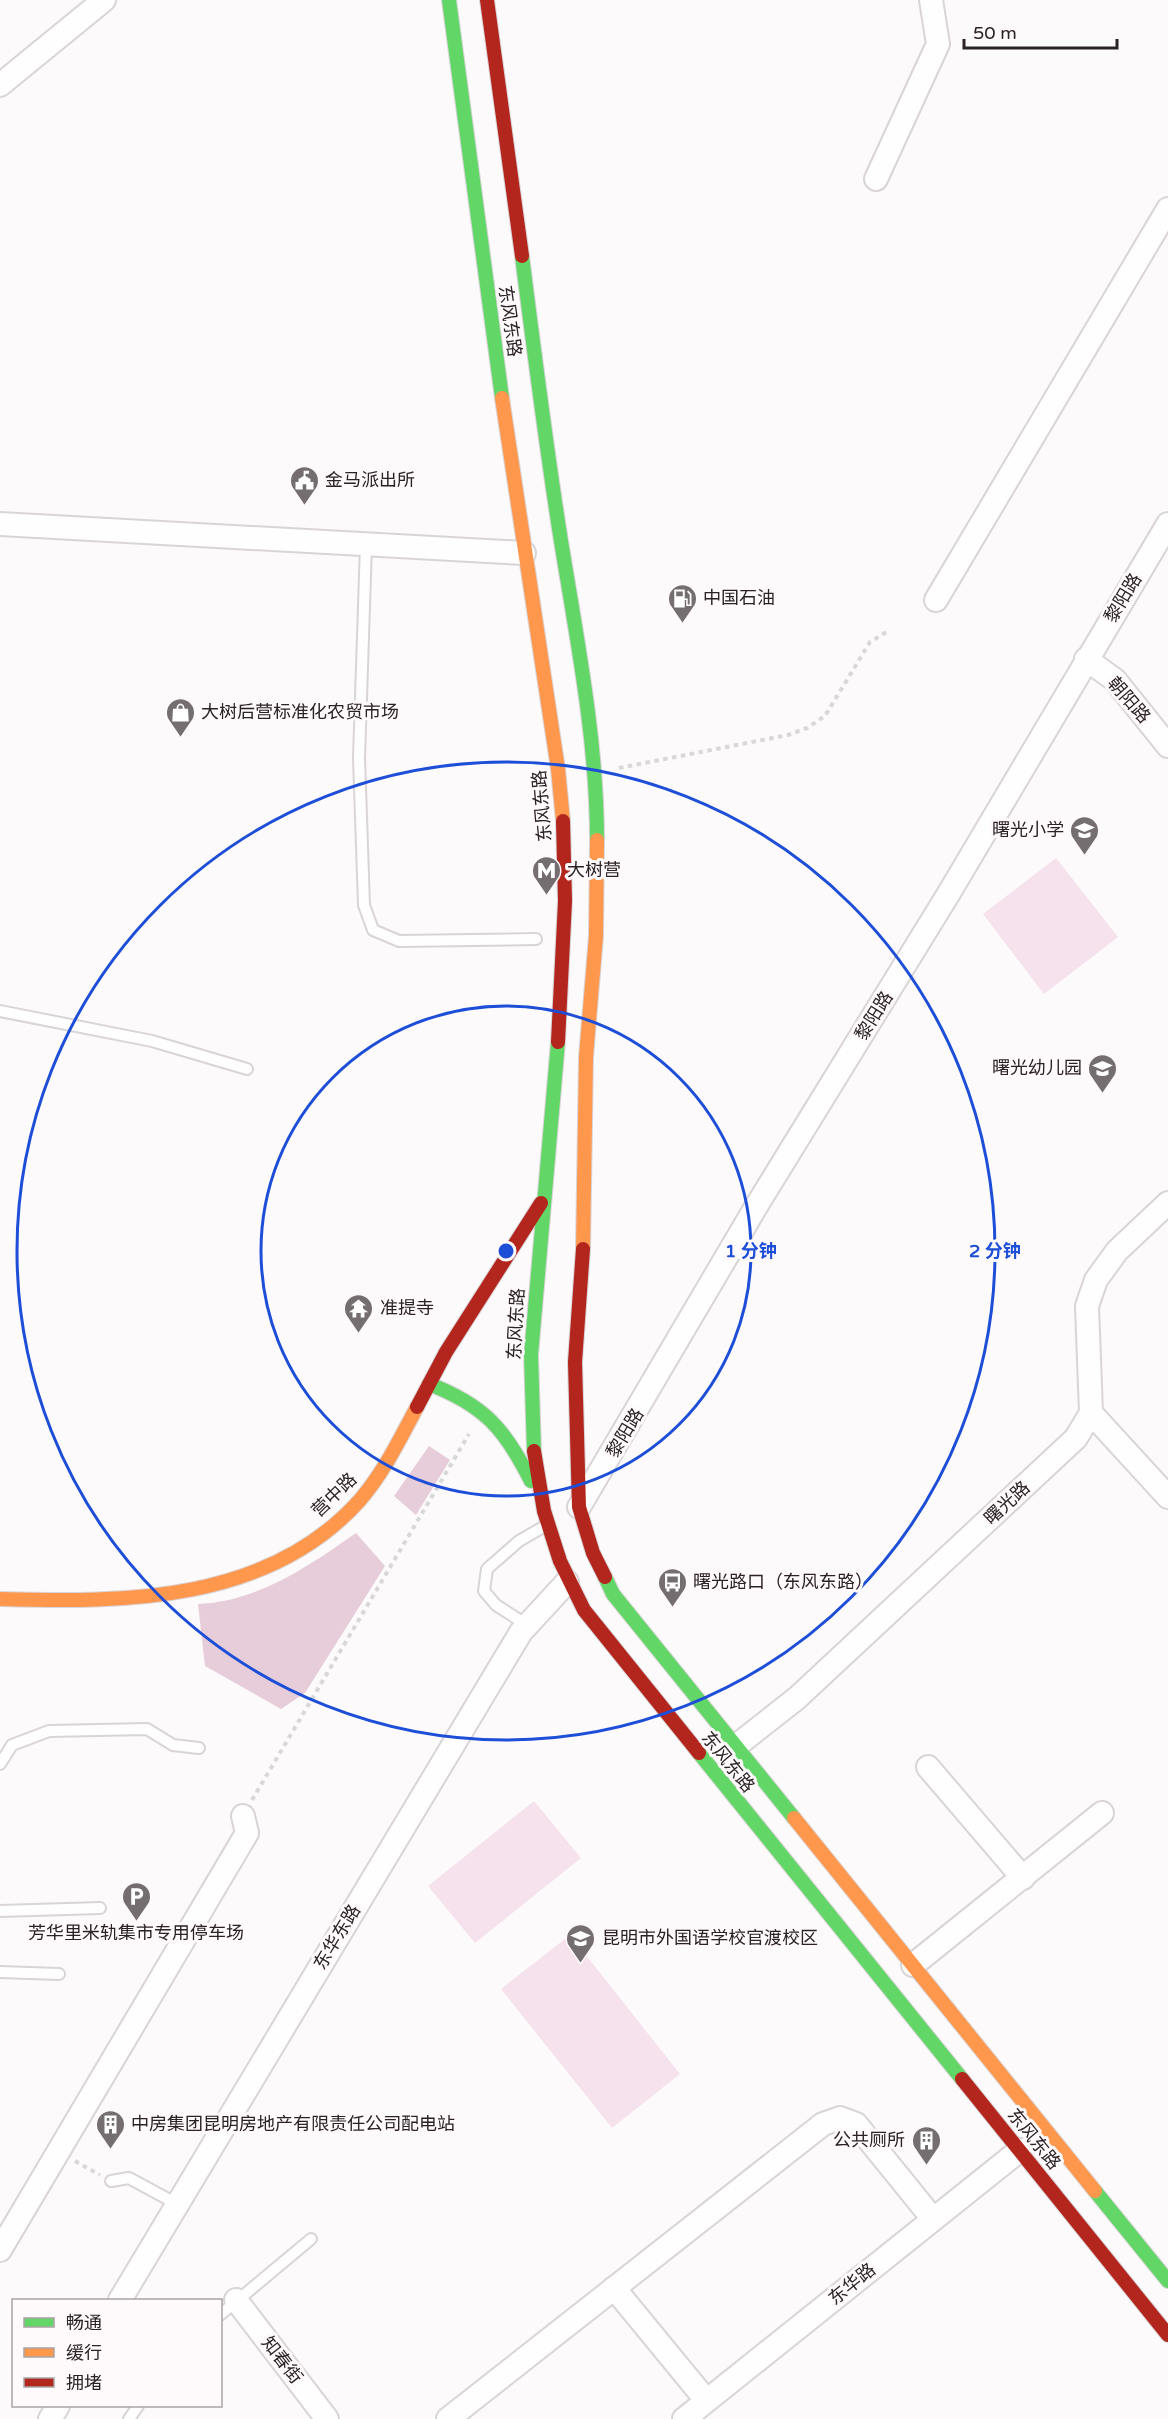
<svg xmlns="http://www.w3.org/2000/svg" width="1168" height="2419" font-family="'Varela Round','Noto Sans SC',sans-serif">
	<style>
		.green { fill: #f6e2ec }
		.forest { fill: #e6cdd9 }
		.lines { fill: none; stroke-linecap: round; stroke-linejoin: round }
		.lane-casing { stroke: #d9d4d7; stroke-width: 14 }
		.street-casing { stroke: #d9d4d7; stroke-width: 26 }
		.fast-casing { stroke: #d9d4d7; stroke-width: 16 }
		.slow-casing { stroke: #d9d4d7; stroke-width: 16 }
		.jam-casing { stroke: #d9d4d7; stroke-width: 16 }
		.path { stroke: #d8d8d8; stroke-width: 4; stroke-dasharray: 4.5 4.5; stroke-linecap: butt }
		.lane { stroke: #fffefe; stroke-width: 10 }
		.street { stroke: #fffefe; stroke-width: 22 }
		.fast { stroke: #63d668; stroke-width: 14 }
		.slow { stroke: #ff974d; stroke-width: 14 }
		.jam { stroke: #b3261e; stroke-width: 14 }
		.ring { fill: none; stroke: #1d4ed8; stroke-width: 3 }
		.labels { text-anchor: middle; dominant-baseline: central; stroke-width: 6; stroke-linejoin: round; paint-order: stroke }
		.street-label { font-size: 18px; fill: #2a2226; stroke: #fef9fb }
		.poi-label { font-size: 18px; fill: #2a2226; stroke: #fef9fb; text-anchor: start }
		.centre { fill: #1d4ed8; stroke: #fef9fb; stroke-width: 3 }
		.ring-label { font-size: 18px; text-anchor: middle; font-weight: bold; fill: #1d4ed8; stroke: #fef9fb; stroke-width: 6; stroke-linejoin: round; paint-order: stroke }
	</style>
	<rect width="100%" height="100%" fill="#fdfafb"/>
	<g class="green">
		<polygon points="1056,858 1118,937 1044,994 983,914"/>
		<polygon points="534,1801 581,1858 475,1943 428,1886"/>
		<polygon points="570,1935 680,2074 612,2128 501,1989"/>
	</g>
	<g class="forest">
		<polygon points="429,1446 450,1460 416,1515 394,1496"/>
		<path d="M356,1533L385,1566L305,1693L281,1709L205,1666L198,1604C257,1602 309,1566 356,1533Z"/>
	</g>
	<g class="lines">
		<defs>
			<g id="lane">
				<polyline points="366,545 359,758 364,905 373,930 399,941 536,939"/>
				<polyline points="0,1011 152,1041 247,1069"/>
				<polyline points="527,1625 496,1605 484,1591 487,1569 519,1541 545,1526"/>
				<polyline points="0,1764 12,1745 49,1731 147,1729 173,1745 199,1748"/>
				<polyline points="0,1911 100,1908"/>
				<polyline points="0,1972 59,1974"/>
				<polyline points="111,2181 129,2178 177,2204"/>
				<polyline points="220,2315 311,2239"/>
				<polyline points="129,2419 138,2406"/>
			</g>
			<g id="street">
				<polyline points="0,85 104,0"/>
				<polyline points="876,179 938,44 931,0"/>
				<polyline points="0,524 524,553"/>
				<polyline points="936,600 1168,209"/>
				<polyline points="1086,659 1115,680 1168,746"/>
				<polyline points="1091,1413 1168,1497"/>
				<polyline points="579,1507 757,1205 949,893 1168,524"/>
				<polyline points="736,1746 797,1698 1076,1438 1091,1413 1087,1306 1096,1280 1117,1251 1168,1203"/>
				<polyline points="928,1767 1023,1878"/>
				<polyline points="913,1965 1102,1813"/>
				<polyline points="0,2250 247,1833 243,1816"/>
				<polyline points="614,2288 706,2400"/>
				<polyline points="120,2300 521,1632 567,1582"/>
				<polyline points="236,2300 327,2419"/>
				<polyline points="50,2419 58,2406"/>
				<polyline points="448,2419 823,2124 840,2118 856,2124 933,2219"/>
				<polyline points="684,2419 1020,2150"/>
			</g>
			<g id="fast">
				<polyline points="449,0 502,398"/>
				<path d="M522,256C534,351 546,447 561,541C577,640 597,740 597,840"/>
				<path d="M429,1384C484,1405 505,1429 531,1481"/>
				<polyline points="534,1451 531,1355 558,1042"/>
				<polyline points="605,1577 613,1594 794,1818"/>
				<polyline points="699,1753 962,2079"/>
				<polyline points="1095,2191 1168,2281"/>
			</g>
			<g id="slow">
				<polyline points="502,398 558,769 563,821"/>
				<polyline points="583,1249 586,1057 596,936 597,840"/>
				<path d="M0,1599C126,1603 269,1602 360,1500C384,1472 400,1439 417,1407"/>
				<polyline points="794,1818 1095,2191"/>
			</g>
			<g id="jam">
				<polyline points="487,0 522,256"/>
				<polyline points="558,1042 565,901 563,821"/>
				<polyline points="583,1249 575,1362 579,1507 593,1553 605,1577"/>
				<polyline points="417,1407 446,1352 541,1203"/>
				<polyline points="534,1451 544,1511 560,1561 584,1610 699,1753"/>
				<polyline points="962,2079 1168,2335"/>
			</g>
		</defs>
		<use href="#lane" class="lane-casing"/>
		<use href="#street" class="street-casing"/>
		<use href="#fast" class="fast-casing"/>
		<use href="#slow" class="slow-casing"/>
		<use href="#jam" class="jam-casing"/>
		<g class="path">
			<polyline points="619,768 788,735 807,728 825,716 870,642 888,631"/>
			<polyline points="252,1800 469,1434"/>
			<polyline points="75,2161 100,2175"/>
		</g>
		<use href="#lane" class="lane"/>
		<use href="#street" class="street"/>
		<use href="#fast" class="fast"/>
		<use href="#slow" class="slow"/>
		<use href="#jam" class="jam"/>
	</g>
	<g class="ring">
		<circle cx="506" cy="1251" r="245"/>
		<circle cx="506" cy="1251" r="489"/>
	</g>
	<defs>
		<symbol id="civic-pin" viewBox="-11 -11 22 30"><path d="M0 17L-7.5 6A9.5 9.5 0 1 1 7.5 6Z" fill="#746e71" stroke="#fef9fb"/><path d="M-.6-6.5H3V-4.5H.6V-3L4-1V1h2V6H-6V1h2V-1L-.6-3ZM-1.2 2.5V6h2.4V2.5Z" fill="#fff"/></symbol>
		<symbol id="fuel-pin" viewBox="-11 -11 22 30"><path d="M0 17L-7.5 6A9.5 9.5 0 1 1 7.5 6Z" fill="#746e71" stroke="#fef9fb"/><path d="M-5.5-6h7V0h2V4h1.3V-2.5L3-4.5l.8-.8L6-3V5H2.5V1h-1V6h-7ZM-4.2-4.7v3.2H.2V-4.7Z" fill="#fff"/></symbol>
		<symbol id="shop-pin" viewBox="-11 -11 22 30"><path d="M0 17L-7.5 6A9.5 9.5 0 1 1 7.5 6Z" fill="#746e71" stroke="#fef9fb"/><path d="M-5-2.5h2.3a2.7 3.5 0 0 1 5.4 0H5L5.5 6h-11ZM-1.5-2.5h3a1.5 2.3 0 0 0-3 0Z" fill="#fff"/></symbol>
		<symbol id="school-pin" viewBox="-11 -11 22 30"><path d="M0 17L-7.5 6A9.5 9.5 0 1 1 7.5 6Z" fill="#746e71" stroke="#fef9fb"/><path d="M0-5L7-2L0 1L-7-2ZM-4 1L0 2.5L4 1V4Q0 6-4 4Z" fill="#fff"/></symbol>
		<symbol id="metro-pin" viewBox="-11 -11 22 30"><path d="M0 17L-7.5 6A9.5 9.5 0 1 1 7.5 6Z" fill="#746e71" stroke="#fef9fb"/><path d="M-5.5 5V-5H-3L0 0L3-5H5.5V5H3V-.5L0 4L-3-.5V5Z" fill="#fff"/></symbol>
		<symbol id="temple-pin" viewBox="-11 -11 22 30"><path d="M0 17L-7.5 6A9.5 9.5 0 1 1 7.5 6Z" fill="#746e71" stroke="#fef9fb"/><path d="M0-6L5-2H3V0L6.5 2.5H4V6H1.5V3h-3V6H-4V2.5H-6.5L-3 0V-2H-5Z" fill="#fff"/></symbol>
		<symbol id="bus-pin" viewBox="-11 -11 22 30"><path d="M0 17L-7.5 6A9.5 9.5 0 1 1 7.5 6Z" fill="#746e71" stroke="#fef9fb"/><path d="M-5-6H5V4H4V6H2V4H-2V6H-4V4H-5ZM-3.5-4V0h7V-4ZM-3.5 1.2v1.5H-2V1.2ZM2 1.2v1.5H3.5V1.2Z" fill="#fff"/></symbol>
		<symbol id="parking-pin" viewBox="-11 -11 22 30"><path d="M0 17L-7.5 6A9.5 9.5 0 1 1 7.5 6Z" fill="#746e71" stroke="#fef9fb"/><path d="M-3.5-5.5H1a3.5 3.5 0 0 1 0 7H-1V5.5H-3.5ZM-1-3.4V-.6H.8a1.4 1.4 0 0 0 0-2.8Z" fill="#fff"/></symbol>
		<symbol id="building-pin" viewBox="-11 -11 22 30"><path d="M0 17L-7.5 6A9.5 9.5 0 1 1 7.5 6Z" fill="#746e71" stroke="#fef9fb"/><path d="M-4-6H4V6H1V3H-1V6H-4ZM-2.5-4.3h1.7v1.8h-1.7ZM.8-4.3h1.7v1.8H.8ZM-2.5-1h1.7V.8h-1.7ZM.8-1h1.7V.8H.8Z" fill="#fff"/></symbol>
	</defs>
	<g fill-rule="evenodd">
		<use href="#civic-pin" x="288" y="464" width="33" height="45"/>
		<use href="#fuel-pin" x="666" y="582" width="33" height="45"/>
		<use href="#shop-pin" x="164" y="696" width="33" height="45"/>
		<use href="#school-pin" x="1068" y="814" width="33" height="45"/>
		<use href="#metro-pin" x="530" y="854" width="33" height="45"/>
		<use href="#school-pin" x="1086" y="1052" width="33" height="45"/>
		<use href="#temple-pin" x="342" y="1292" width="33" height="45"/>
		<use href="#bus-pin" x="656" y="1566" width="33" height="45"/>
		<use href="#parking-pin" x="120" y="1880" width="33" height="45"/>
		<use href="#school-pin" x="564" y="1922" width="33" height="45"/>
		<use href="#building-pin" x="94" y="2108" width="33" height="45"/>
		<use href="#building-pin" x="910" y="2124" width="33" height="45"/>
	</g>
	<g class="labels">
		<g class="street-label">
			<text transform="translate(510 321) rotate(82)">东风东路</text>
			<text transform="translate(1123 598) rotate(-59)">黎阳路</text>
			<text transform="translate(1129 700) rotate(49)">朝阳路</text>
			<text transform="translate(542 806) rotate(-95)">东风东路</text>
			<text transform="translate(874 1016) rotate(-58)">黎阳路</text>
			<text transform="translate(516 1324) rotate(-87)">东风东路</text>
			<text transform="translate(625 1433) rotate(-59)">黎阳路</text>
			<text transform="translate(334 1495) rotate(-44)">营中路</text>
			<text transform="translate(1007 1503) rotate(-43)">曙光路</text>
			<text transform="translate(728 1762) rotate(51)">东风东路</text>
			<text transform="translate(337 1937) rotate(-59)">东华东路</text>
			<text transform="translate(1034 2139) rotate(51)">东风东路</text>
			<text transform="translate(852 2284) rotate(-39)">东华路</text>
			<text transform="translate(282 2360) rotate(52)">知春街</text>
		</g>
		<g class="poi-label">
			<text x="325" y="480">金马派出所</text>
			<text x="703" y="598">中国石油</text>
			<text x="201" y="712">大树后营标准化农贸市场</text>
			<text x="1064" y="830" text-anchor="end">曙光小学</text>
			<text x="567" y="870">大树营</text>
			<text x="1082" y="1068" text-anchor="end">曙光幼儿园</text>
			<text x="380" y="1308">准提寺</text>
			<text x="693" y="1582">曙光路口（东风东路）</text>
			<text x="136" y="1933" text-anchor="middle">芳华里米轨集市专用停车场</text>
			<text x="602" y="1938">昆明市外国语学校官渡校区</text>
			<text x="131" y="2124">中房集团昆明房地产有限责任公司配电站</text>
			<text x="905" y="2140" text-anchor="end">公共厕所</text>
		</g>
	</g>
	<circle cx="506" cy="1251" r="9" class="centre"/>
	<g class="ring-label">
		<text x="751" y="1257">1 分钟</text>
		<text x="995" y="1257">2 分钟</text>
	</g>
	<rect x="12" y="2299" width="210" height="108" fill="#fef9fb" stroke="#a9a3a6" stroke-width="1.5"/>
	<rect x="24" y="2318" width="30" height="9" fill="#63d668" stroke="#a9a3a6" stroke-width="1.5"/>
	<text x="66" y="2329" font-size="18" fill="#2a2226">畅通</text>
	<rect x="24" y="2348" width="30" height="9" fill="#ff974d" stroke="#a9a3a6" stroke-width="1.5"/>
	<text x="66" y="2359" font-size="18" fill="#2a2226">缓行</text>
	<rect x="24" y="2378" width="30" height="9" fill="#b3261e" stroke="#a9a3a6" stroke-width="1.5"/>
	<text x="66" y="2389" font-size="18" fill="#2a2226">拥堵</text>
	<path d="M964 39v9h153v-9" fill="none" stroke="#2a2226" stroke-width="3"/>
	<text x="973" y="39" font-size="18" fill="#2a2226" stroke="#fef9fb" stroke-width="4.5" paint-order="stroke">50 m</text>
</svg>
